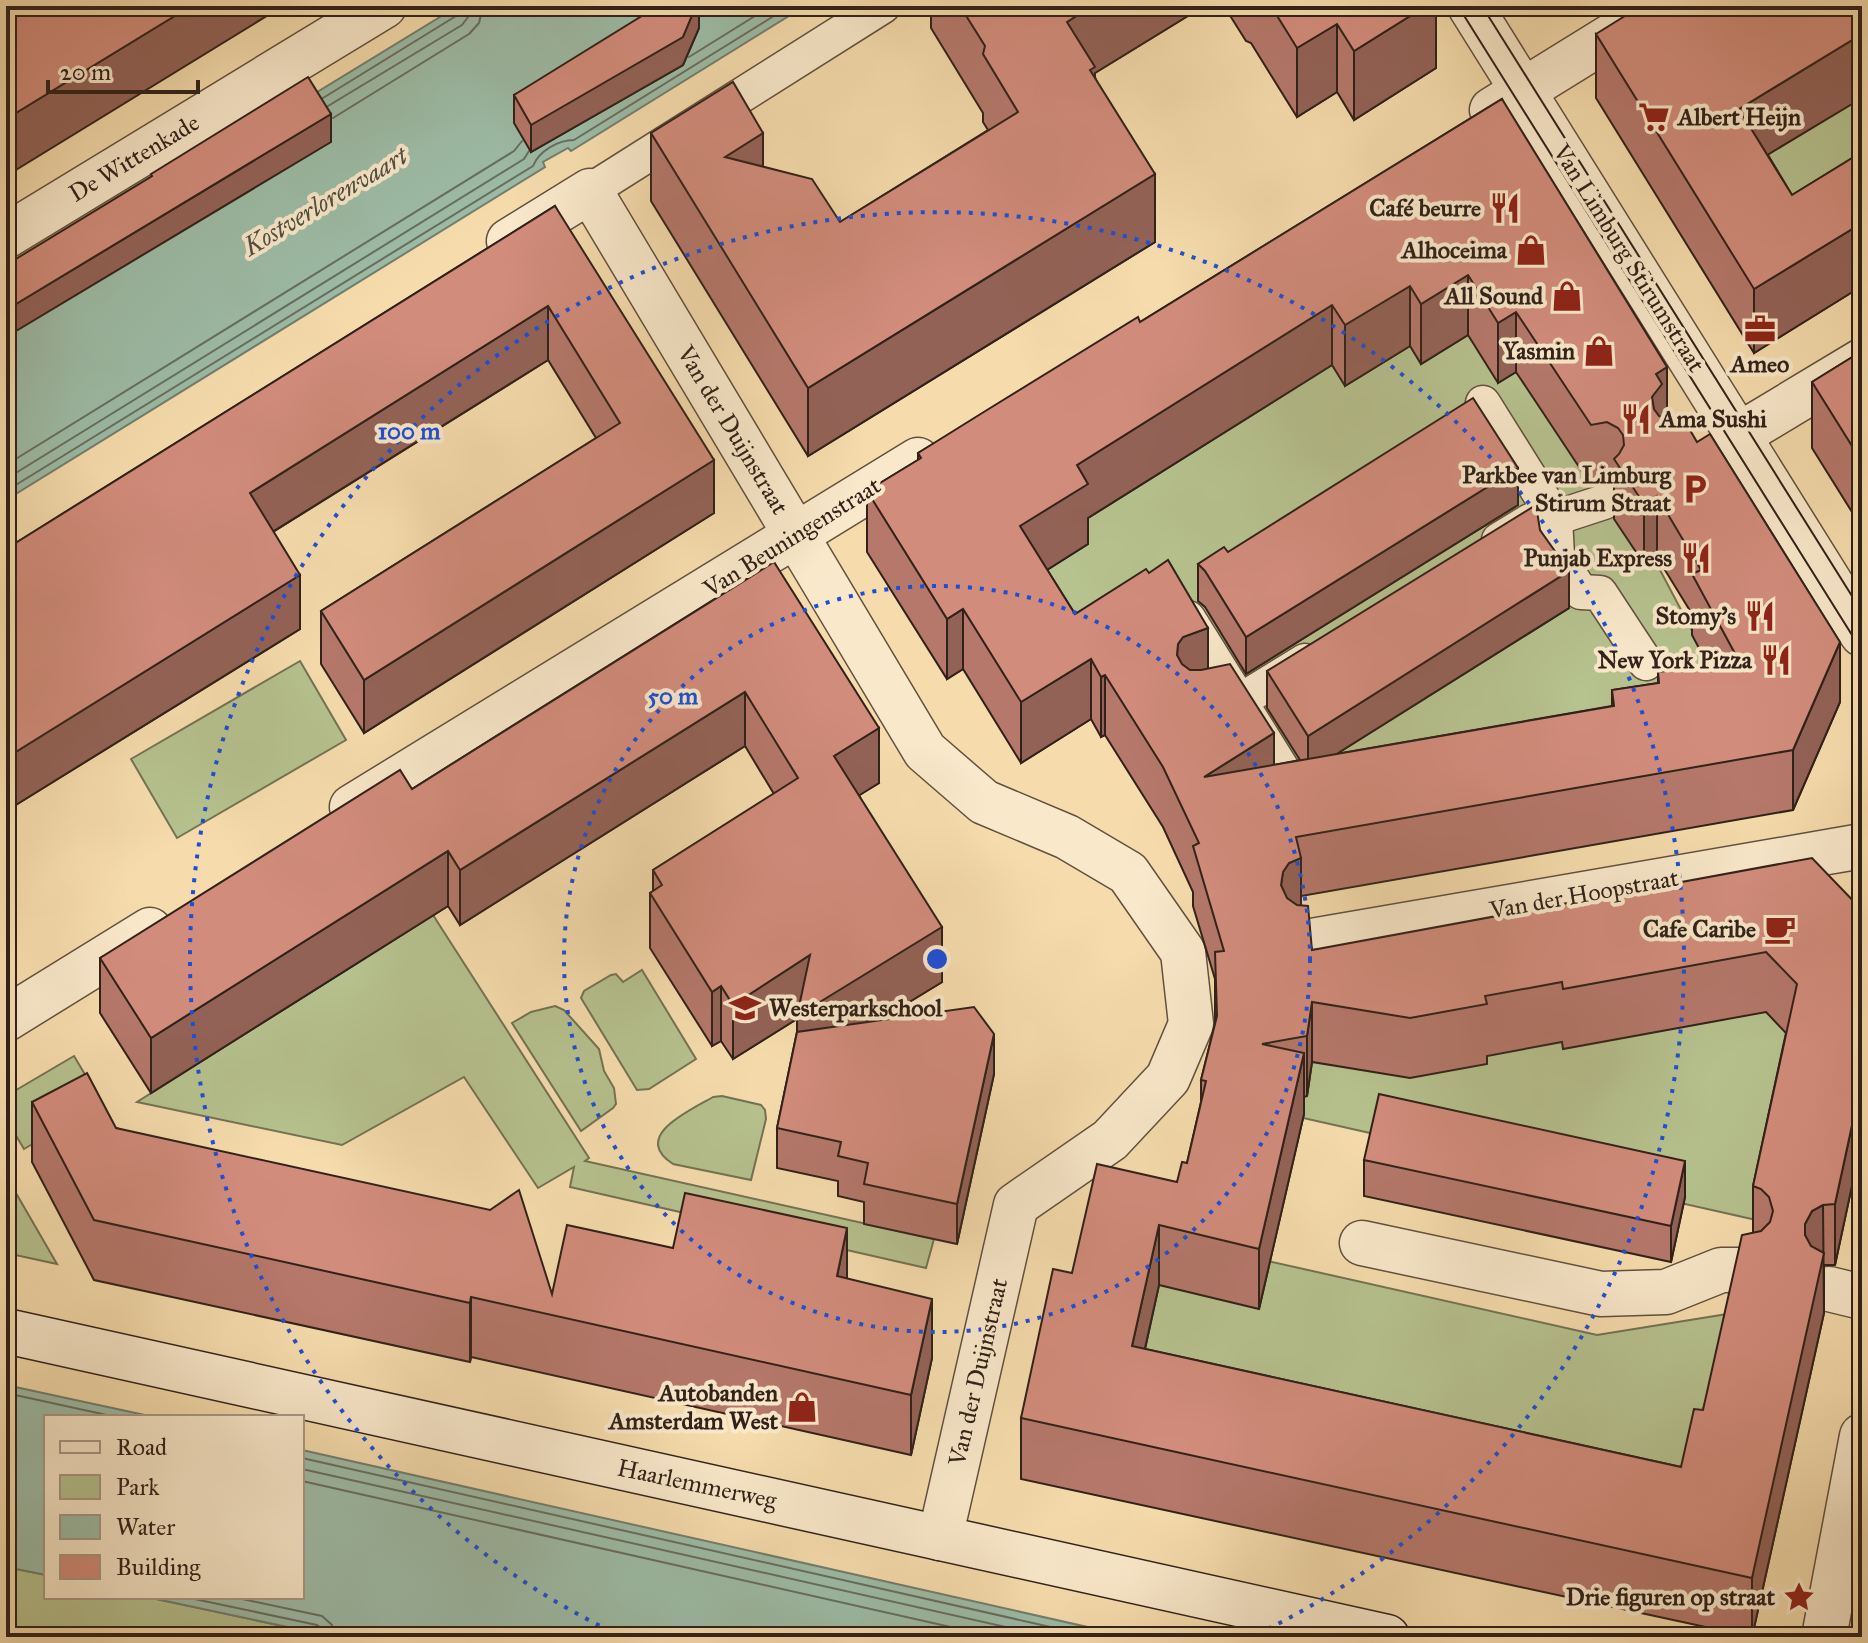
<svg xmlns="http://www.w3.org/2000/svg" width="1868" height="1643" font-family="'IM FELL Great Primer',serif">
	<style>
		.green { fill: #b6c28f; stroke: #747254; stroke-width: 2 }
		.water { fill: #9dbca7; stroke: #727e6f; stroke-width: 2 }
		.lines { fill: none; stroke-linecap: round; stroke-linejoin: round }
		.shore { stroke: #676e60; stroke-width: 2 }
		.pedestrian-casing { stroke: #62503f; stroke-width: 37 }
		.minor-casing { stroke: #62503f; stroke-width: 47 }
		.tertiary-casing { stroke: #62503f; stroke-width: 47 }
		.secondary-casing { stroke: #31211a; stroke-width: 47 }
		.pedestrian { stroke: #f9e8ca; stroke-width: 34 }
		.minor { stroke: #f9e8ca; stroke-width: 44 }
		.tertiary { stroke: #f9e8ca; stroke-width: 44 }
		.secondary { stroke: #f9e8ca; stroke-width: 44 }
		.tram { stroke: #31211a; stroke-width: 2 }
		.wall { fill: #b5786b; stroke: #31211a; stroke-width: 2; fill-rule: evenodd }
		.shaded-wall { fill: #936257; stroke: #31211a; stroke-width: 2 }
		.building { fill: #d28c7c; stroke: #31211a; stroke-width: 2; fill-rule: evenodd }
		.ring { fill: none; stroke: #1d4ed8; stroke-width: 4; stroke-dasharray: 4 8 }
		.labels { text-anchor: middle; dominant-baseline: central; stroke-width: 8; stroke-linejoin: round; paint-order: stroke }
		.poi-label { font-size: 24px; font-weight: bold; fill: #31211a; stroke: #f9e8ca; text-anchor: end }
		.street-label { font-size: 24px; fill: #31211a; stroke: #f9e8ca }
		.water-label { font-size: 26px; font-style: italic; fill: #515044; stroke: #f9e8ca }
		.centre { fill: #1d4ed8; stroke: #f9e8ca; stroke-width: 4 }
		.ring-label { font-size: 24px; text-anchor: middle; font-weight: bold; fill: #1d4ed8; stroke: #f9e8ca; stroke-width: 8; stroke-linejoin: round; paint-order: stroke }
	</style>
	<rect width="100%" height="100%" fill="#f6dcad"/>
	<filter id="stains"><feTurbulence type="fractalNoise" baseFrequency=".0025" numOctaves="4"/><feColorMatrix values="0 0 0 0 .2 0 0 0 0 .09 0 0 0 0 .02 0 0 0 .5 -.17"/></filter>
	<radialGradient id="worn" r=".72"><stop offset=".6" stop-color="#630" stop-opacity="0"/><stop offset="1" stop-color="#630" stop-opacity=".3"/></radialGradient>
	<g class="green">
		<polygon points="1862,6 1862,202 1787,247 1674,101"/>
		<polygon points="1484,237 1753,746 1259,845 922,568"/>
		<polygon points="300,661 346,740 177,838 131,759"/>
		<polygon points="433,915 589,1158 585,1161 934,1239 926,1268 570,1187 574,1167 538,1188 464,1077 342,1145 137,1102"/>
		<polygon points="1795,962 1774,1224 1259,1108 1279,1040"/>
		<polygon points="642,970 696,1059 649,1089 637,1090 581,998 584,991 611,975 616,974 623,982"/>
		<polygon points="555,1006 564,1010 599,1049 604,1071 614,1088 616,1104 613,1108 581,1131 512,1023 531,1012"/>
		<polygon points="74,1056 102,1103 24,1149 6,1119 6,1096"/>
		<path d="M722,1096L761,1105L765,1110L766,1119L751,1180L673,1164C630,1136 691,1110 713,1097Z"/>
		<polygon points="9,1181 57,1264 6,1253 6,1183"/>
		<polygon points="1228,1252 1597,1335 1752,1310 1692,1560 1064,1421 1107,1256"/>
		<polygon points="6,1567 46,1575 46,1597 147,1597 334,1637 6,1637"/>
	</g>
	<g class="water">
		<polygon points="458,6 805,6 571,151 568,148 543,162 545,167 6,500 6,282"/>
		<polygon points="6,1385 154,1417 46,1417 46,1575 6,1567"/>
		<polygon points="302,1450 1132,1637 334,1637 147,1597 302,1597"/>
	</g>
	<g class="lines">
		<g class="shore">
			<polyline points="689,57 771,6"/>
			<polyline points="323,98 456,16 460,6"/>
			<polyline points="328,106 462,25 468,17 471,6"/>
			<polyline points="333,118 469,34 479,23 483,6"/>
			<polyline points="6,465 514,151 522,141"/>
			<polyline points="6,479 524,159 529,151"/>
			<path d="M6,491L533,166C539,151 558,140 574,140L790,6"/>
			<polyline points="6,1393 116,1417"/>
			<polyline points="302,1458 1095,1637"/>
			<polyline points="302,1469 1050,1637"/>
			<polyline points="302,1481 995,1637"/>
			<polyline points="185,1597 317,1625 323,1630 325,1637"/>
			<polyline points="233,1597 322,1616 332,1625 335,1637"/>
		</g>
		<defs>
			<g id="pedestrian">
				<polyline points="590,191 883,6"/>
				<polyline points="1483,403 1555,518 1557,556 1581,592 1600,593 1646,663"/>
				<polyline points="1499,540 1530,521 1555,518 1604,502"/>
				<polyline points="1188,618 1292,785"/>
				<polyline points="1206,709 1240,701 1305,661"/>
			</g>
			<g id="minor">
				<polyline points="1492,110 1660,6"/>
				<polyline points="6,236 384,6"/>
				<polyline points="509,241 590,191 925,751 984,802 1067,837 1128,873 1183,952 1191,1024 1168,1078 1110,1140 1016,1205 940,1538"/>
				<polyline points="1739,435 1862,361"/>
				<polyline points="352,807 918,460"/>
				<polyline points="1306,942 1862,846"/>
				<polyline points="6,1019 150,930"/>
				<polyline points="1362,1243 1601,1294 1666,1292 1721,1270 1748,1270"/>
				<polyline points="1829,1289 1862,1297"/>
			</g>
			<g id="tertiary">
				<polyline points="1470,6 1862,634"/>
				<polyline points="1824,1637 1862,1436"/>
			</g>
			<polyline id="secondary" points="6,1331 1387,1637"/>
		</defs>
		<use href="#pedestrian" class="pedestrian-casing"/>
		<use href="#minor" class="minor-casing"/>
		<use href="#tertiary" class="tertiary-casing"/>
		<use href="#secondary" class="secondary-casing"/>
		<use href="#pedestrian" class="pedestrian"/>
		<use href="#minor" class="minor"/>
		<use href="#tertiary" class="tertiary"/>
		<use href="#secondary" class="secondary"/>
		<g class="tram">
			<polyline points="1458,6 1862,651"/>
			<polyline points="1482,6 1862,612"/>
		</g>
	</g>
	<g class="wall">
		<polygon points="699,6 699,28 683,65 531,152 514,123 514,95"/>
		<polygon points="931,6 1204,6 1095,73 1095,77 1155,242 808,456 651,201 651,133 763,167 840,222 988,130 983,122 983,113 931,28"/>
		<polygon points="1224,6 1436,6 1436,68 1354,120 1337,92 1297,117 1251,43 1246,41"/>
		<polygon points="1596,34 1768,155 1792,195 1862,152 1862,286 1754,353 1596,98"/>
		<path d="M1502,99L1667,420L1840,702L1793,810L1301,896V905L1312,950L1862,910V1139L1835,1265H1824V1313L1752,1637L1021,1479V1418L1072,1273L1177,1182L1187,1163L1201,1102V1080L1215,1023V979L1193,906V892L1163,827L1105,735L1101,737L1091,719L1021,763L963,669L947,679L867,552V491L918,460V453L1140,322ZM1468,335L1498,383L1516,372L1591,485L1607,482L1614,486V519L1644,564L1657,557L1692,614V635L1708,665L1658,672V683L1612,690V706L1336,754L1569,608L1540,530L1267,671V708L1300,760L1274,765L1208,669L1075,614L1047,570L1088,544V518L1332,365L1345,386L1410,346L1421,364ZM1766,1012L1786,1033L1753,1186V1233L1703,1410L1681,1467L1145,1349L1159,1285L1259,1309L1304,1114V1097L1307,1096L1312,1062L1410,1078L1487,1064V1056L1562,1042L1563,1049Z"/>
		<polygon points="555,206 714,513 364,733 321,664 321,611 596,438 548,360 273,532 300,629 6,811 6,549"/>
		<polygon points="1862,351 1862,528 1812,448 1812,382"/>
		<polygon points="1518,505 1246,674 1205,607 1198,601 1198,564"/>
		<polygon points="774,562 879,783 859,795 942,982 879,1020 994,1074 957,1244 864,1224 864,1202 838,1196 838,1181 777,1168 777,1128 797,1032 797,1019 733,1059 721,1041 712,1046 650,948 650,893 653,891 653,870 774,794 745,746 460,925 448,906 151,1093 100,1013 100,958 412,789"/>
		<polygon points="32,1102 116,1128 552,1294 673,1248 847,1279 932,1358 911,1455 471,1357 470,1362 94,1280 32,1162"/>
		<polygon points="1364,1160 1685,1197 1671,1262 1364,1196"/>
		<polygon points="1862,1599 1862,1637 1861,1637 1861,1605"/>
	</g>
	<g class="shaded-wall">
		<polygon points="191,6 283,6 6,176 6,119"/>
		<polygon points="696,6 699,6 699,28 683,65 531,152 531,125"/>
		<polygon points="1092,6 1204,6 1095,73 1095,136 1067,22"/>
		<polygon points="1426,6 1436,6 1436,68 1354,120 1354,51"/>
		<polygon points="1337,24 1337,92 1297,117 1297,48"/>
		<polygon points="1862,34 1862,98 1739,172 1739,109"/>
		<polygon points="331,114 331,142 6,337 6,310"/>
		<polygon points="763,133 763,201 725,157"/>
		<polygon points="1155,174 1155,242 808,456 808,388"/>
		<polygon points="1862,223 1862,286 1754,353 1754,289"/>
		<polygon points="1468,275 1468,335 1421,364 1421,304"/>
		<polygon points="1410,286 1410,346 1345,386 1345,325"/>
		<polygon points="1332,305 1332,365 1088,518 1088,544 1020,587 1020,526 1077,465"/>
		<polygon points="548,306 548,360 250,546 250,493"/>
		<polygon points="1516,312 1516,372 1498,383 1498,323"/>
		<polygon points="1667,367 1667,427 1652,457 1652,397 1656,374"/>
		<polygon points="714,460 714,513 364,733 364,680"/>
		<polygon points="1518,468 1518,505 1246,674 1246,637"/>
		<polygon points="1657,496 1657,557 1644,564 1644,504"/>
		<polygon points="1569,571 1569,608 1308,772 1308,736"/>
		<polygon points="300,575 300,629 6,811 6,758"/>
		<polygon points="963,609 963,669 947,679 947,619"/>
		<polygon points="1208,628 1208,688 1183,697 1177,655 1178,644 1183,637"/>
		<polygon points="1840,642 1840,702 1793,810 1793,750"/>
		<polygon points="1091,659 1091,719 1021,763 1021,702"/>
		<polygon points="1105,675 1105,735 1101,737 1101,677"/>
		<polygon points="745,692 745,746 460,925 460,870"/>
		<polygon points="879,728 879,783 834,811 834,756"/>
		<polygon points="1274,733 1274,793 1204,777"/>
		<polygon points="448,851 448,906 151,1093 151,1038"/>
		<polygon points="1301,858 1301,918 1289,923 1281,885 1283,872 1289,863"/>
		<polygon points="942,927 942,982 797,1071 797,1019 733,1059 733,1005 810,955"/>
		<polygon points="721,986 721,1041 712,1046 712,992"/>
		<polygon points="1312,1002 1312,1062 1307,1096 1307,1036"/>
		<polygon points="994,1034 994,1074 957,1244 957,1204"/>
		<polygon points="1304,1053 1304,1114 1259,1309 1259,1249"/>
		<polygon points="1862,1079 1862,1139 1835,1265 1835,1204"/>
		<polygon points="1685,1161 1685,1197 1671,1262 1671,1226"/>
		<polygon points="1823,1205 1824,1313 1752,1637 1752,1578 1805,1224 1812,1211"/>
		<polygon points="1159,1225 1159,1285 1132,1407 1132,1346"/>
		<polygon points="847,1228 847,1287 837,1276"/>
		<polygon points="471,1297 471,1357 470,1362 470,1303"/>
		<polygon points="932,1299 932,1358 911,1455 911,1395"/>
	</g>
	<g class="building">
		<polygon points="6,6 191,6 6,119"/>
		<polygon points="658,6 696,6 683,37 531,125 514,95"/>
		<polygon points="960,6 1092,6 1067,22 1095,67 1090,70 1155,174 808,388 651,133 733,82 763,133 725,157 812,179 840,222 1018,112 983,54 985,46"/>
		<polygon points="1271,6 1426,6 1354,51 1337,24 1297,48"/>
		<polygon points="1641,6 1862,6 1862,34 1739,109 1792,195 1862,152 1862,223 1754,289 1596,34"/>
		<polygon points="308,77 331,114 6,310 6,265 152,176 151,174"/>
		<path d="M1502,99L1667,367L1656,374L1662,384L1652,397L1654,409L1659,416L1668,420L1683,418L1697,442L1710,434L1840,642L1793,750L1296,837L1301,858L1289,863L1283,872L1281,885L1287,898L1297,905L1308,906L1312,950L1812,858L1862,910V1079L1835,1204L1823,1205L1812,1211L1805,1224V1235L1811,1246L1824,1253L1752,1578L1021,1418L1053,1269L1072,1273L1097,1164L1177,1182L1182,1162L1187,1163L1206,1081L1201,1080L1217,1016L1215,952L1224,951L1193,846L1199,843L1163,767L1105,675L1101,677L1091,659L1021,702L963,609L947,619L867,491L921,458L918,453L987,410L1138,317L1140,322ZM1468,275L1498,323L1516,312L1591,425L1607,422L1618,428L1623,435L1624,445L1619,454L1614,459L1644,504L1657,496L1701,570L1692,574L1739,661L1658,672L1659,683L1612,690L1614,706L1204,777L1274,733L1230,664L1201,670H1190L1182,664L1177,655L1178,644L1183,637L1208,628L1168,560L1149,573L1146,569L1075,614L1020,526L1088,484L1077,465L1332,305L1345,325L1410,286L1421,304ZM1766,952L1797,984L1753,1186L1761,1189L1769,1197L1773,1211L1770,1222L1761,1231L1742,1235L1703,1410L1694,1409L1681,1467L1132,1346L1159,1225L1259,1249L1304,1053L1262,1044L1307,1036L1312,1002L1410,1018L1487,1004L1485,996L1562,982L1563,989Z"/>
		<polygon points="555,206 714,460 364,680 321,611 620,423 548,306 250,493 300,575 6,758 6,549"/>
		<polygon points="1862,351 1862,462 1812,382"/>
		<polygon points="1473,398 1518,468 1246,637 1205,571 1198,564 1224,547 1228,552"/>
		<polygon points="1536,505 1540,530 1569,571 1308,736 1267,671"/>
		<polygon points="774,562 879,728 834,756 942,927 797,1016 810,955 733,1005 721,986 712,992 650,893 662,885 653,870 798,778 745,692 460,870 448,851 151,1038 100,958 400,770 412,789"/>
		<polygon points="974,1007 994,1034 957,1204 864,1184 868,1163 838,1156 841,1142 777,1128 797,1032"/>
		<polygon points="87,1073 116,1128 490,1210 519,1190 552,1294 567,1225 673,1248 685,1193 847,1228 837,1276 932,1299 911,1395 471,1297 470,1303 94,1220 32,1102"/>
		<polygon points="1379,1094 1685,1161 1671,1226 1364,1160"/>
	</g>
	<g class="ring">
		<circle cx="937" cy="959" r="373"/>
		<path d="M621 1636A747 747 0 1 1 1253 1636"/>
	</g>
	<defs>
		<symbol id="supermarket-bare" viewBox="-9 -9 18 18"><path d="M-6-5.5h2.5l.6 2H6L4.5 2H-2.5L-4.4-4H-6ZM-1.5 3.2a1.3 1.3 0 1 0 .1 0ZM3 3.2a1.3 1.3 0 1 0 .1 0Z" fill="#8f2418" stroke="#f9e8ca" stroke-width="2.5" paint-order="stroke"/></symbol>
		<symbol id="restaurant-bare" viewBox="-9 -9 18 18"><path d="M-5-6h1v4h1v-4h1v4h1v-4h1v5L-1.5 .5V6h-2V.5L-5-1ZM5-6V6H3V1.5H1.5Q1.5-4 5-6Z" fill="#8f2418" stroke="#f9e8ca" stroke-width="2.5" paint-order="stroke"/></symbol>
		<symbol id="shop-bare" viewBox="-9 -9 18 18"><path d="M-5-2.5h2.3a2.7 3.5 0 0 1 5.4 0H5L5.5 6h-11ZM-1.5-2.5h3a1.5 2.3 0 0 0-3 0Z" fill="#8f2418" stroke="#f9e8ca" stroke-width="2.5" paint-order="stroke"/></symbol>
		<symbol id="office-bare" viewBox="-9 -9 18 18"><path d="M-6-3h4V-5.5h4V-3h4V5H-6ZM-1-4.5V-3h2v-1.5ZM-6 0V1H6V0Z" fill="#8f2418" stroke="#f9e8ca" stroke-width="2.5" paint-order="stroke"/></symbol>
		<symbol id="parking-bare" viewBox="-9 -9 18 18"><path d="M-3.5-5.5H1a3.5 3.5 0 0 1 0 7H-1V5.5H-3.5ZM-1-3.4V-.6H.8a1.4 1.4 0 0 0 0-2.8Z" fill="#8f2418" stroke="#f9e8ca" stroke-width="2.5" paint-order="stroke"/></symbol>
		<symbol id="cafe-bare" viewBox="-9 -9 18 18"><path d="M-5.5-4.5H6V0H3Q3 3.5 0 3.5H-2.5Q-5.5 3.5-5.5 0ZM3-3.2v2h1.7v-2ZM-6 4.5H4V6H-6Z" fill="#8f2418" stroke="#f9e8ca" stroke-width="2.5" paint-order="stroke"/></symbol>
		<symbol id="school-bare" viewBox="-9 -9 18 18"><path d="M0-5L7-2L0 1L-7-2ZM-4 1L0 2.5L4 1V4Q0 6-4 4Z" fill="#8f2418" stroke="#f9e8ca" stroke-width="2.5" paint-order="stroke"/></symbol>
		<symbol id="sight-bare" viewBox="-9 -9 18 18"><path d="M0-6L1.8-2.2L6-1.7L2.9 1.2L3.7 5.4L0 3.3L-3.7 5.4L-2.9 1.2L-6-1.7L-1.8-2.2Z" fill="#8f2418" stroke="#f9e8ca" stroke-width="2.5" paint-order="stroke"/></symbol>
	</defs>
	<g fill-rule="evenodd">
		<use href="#supermarket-bare" x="1632" y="95" width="44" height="44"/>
		<use href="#restaurant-bare" x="1483" y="186" width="44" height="44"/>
		<use href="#shop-bare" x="1509" y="228" width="44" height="44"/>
		<use href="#shop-bare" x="1545" y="274" width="44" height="44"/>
		<use href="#office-bare" x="1738" y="307" width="44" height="44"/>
		<use href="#shop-bare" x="1577" y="329" width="44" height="44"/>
		<use href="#restaurant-bare" x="1614" y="397" width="44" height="44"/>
		<use href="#parking-bare" x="1673" y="467" width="44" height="44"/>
		<use href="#restaurant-bare" x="1674" y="536" width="44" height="44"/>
		<use href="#restaurant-bare" x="1738" y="594" width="44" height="44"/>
		<use href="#restaurant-bare" x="1754" y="638" width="44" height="44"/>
		<use href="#cafe-bare" x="1758" y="907" width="44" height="44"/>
		<use href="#school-bare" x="723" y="986" width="44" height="44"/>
		<use href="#shop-bare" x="780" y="1385" width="44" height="44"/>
		<use href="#sight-bare" x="1777" y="1575" width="44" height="44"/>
	</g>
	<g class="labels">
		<g class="poi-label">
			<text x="1678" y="117" text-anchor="start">Albert Heijn</text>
			<text x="1481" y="208">Café beurre</text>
			<text x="1507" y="250">Alhoceima</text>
			<text x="1543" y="296">All Sound</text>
			<text x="1575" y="351">Yasmin</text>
			<text x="1760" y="364" text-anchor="middle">Ameo</text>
			<text x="1660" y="419" text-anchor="start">Ama Sushi</text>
			<text x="1671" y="475">Parkbee van Limburg<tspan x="1671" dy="28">Stirum Straat</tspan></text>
			<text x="1672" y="558">Punjab Express</text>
			<text x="1736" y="616">Stomy's</text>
			<text x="1752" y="660">New York Pizza</text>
			<text x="1756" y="929">Cafe Caribe</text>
			<text x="769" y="1008" text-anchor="start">Westerparkschool</text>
			<text x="778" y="1393">Autobanden<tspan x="778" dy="28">Amsterdam West</tspan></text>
			<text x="1775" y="1597">Drie figuren op straat</text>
		</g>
		<g class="street-label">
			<text transform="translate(134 158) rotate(-31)">De Wittenkade</text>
			<text transform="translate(1629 258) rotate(58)">Van Limburg Stirumstraat</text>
			<text transform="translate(733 430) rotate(59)">Van der Duijnstraat</text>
			<text transform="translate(792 537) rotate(-32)">Van Beuningenstraat</text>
			<text transform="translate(1584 894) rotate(-10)">Van der Hoopstraat</text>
			<text transform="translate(978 1372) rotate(-77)">Van der Duijnstraat</text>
			<text transform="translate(697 1484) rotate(12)">Haarlemmerweg</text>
		</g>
		<g class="water-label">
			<text transform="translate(325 201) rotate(-31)">Kostverlorenvaart</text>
		</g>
	</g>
	<circle cx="937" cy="959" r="12" class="centre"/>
	<g class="ring-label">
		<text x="409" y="439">100 m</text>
		<text x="673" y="704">50 m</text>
	</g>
	<rect width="1868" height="1643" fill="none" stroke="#f6dcad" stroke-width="32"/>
	<rect x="8" y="8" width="1852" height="1627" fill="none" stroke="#31211a" stroke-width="4"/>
	<rect x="16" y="16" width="1836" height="1611" fill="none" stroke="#31211a" stroke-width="2"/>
	<rect x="44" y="1415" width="260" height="184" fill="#f9e8ca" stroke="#a99884" stroke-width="2"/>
	<rect x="60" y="1441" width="40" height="12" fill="#f9e8ca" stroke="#a99884" stroke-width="2"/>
	<text x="116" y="1455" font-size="24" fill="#31211a">Road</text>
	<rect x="60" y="1475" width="40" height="24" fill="#b6c28f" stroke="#a99884" stroke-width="2"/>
	<text x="116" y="1495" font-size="24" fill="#31211a">Park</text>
	<rect x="60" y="1515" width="40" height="24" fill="#9dbca7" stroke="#a99884" stroke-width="2"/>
	<text x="116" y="1535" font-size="24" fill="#31211a">Water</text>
	<rect x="60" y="1555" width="40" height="24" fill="#d28c7c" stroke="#a99884" stroke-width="2"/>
	<text x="116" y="1575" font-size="24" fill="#31211a">Building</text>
	<path d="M48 80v12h150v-12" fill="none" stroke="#31211a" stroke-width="4"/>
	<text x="60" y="80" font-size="24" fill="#31211a" stroke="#f9e8ca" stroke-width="6" paint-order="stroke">20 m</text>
	<rect width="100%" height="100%" filter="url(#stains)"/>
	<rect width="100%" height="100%" fill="url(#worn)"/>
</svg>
